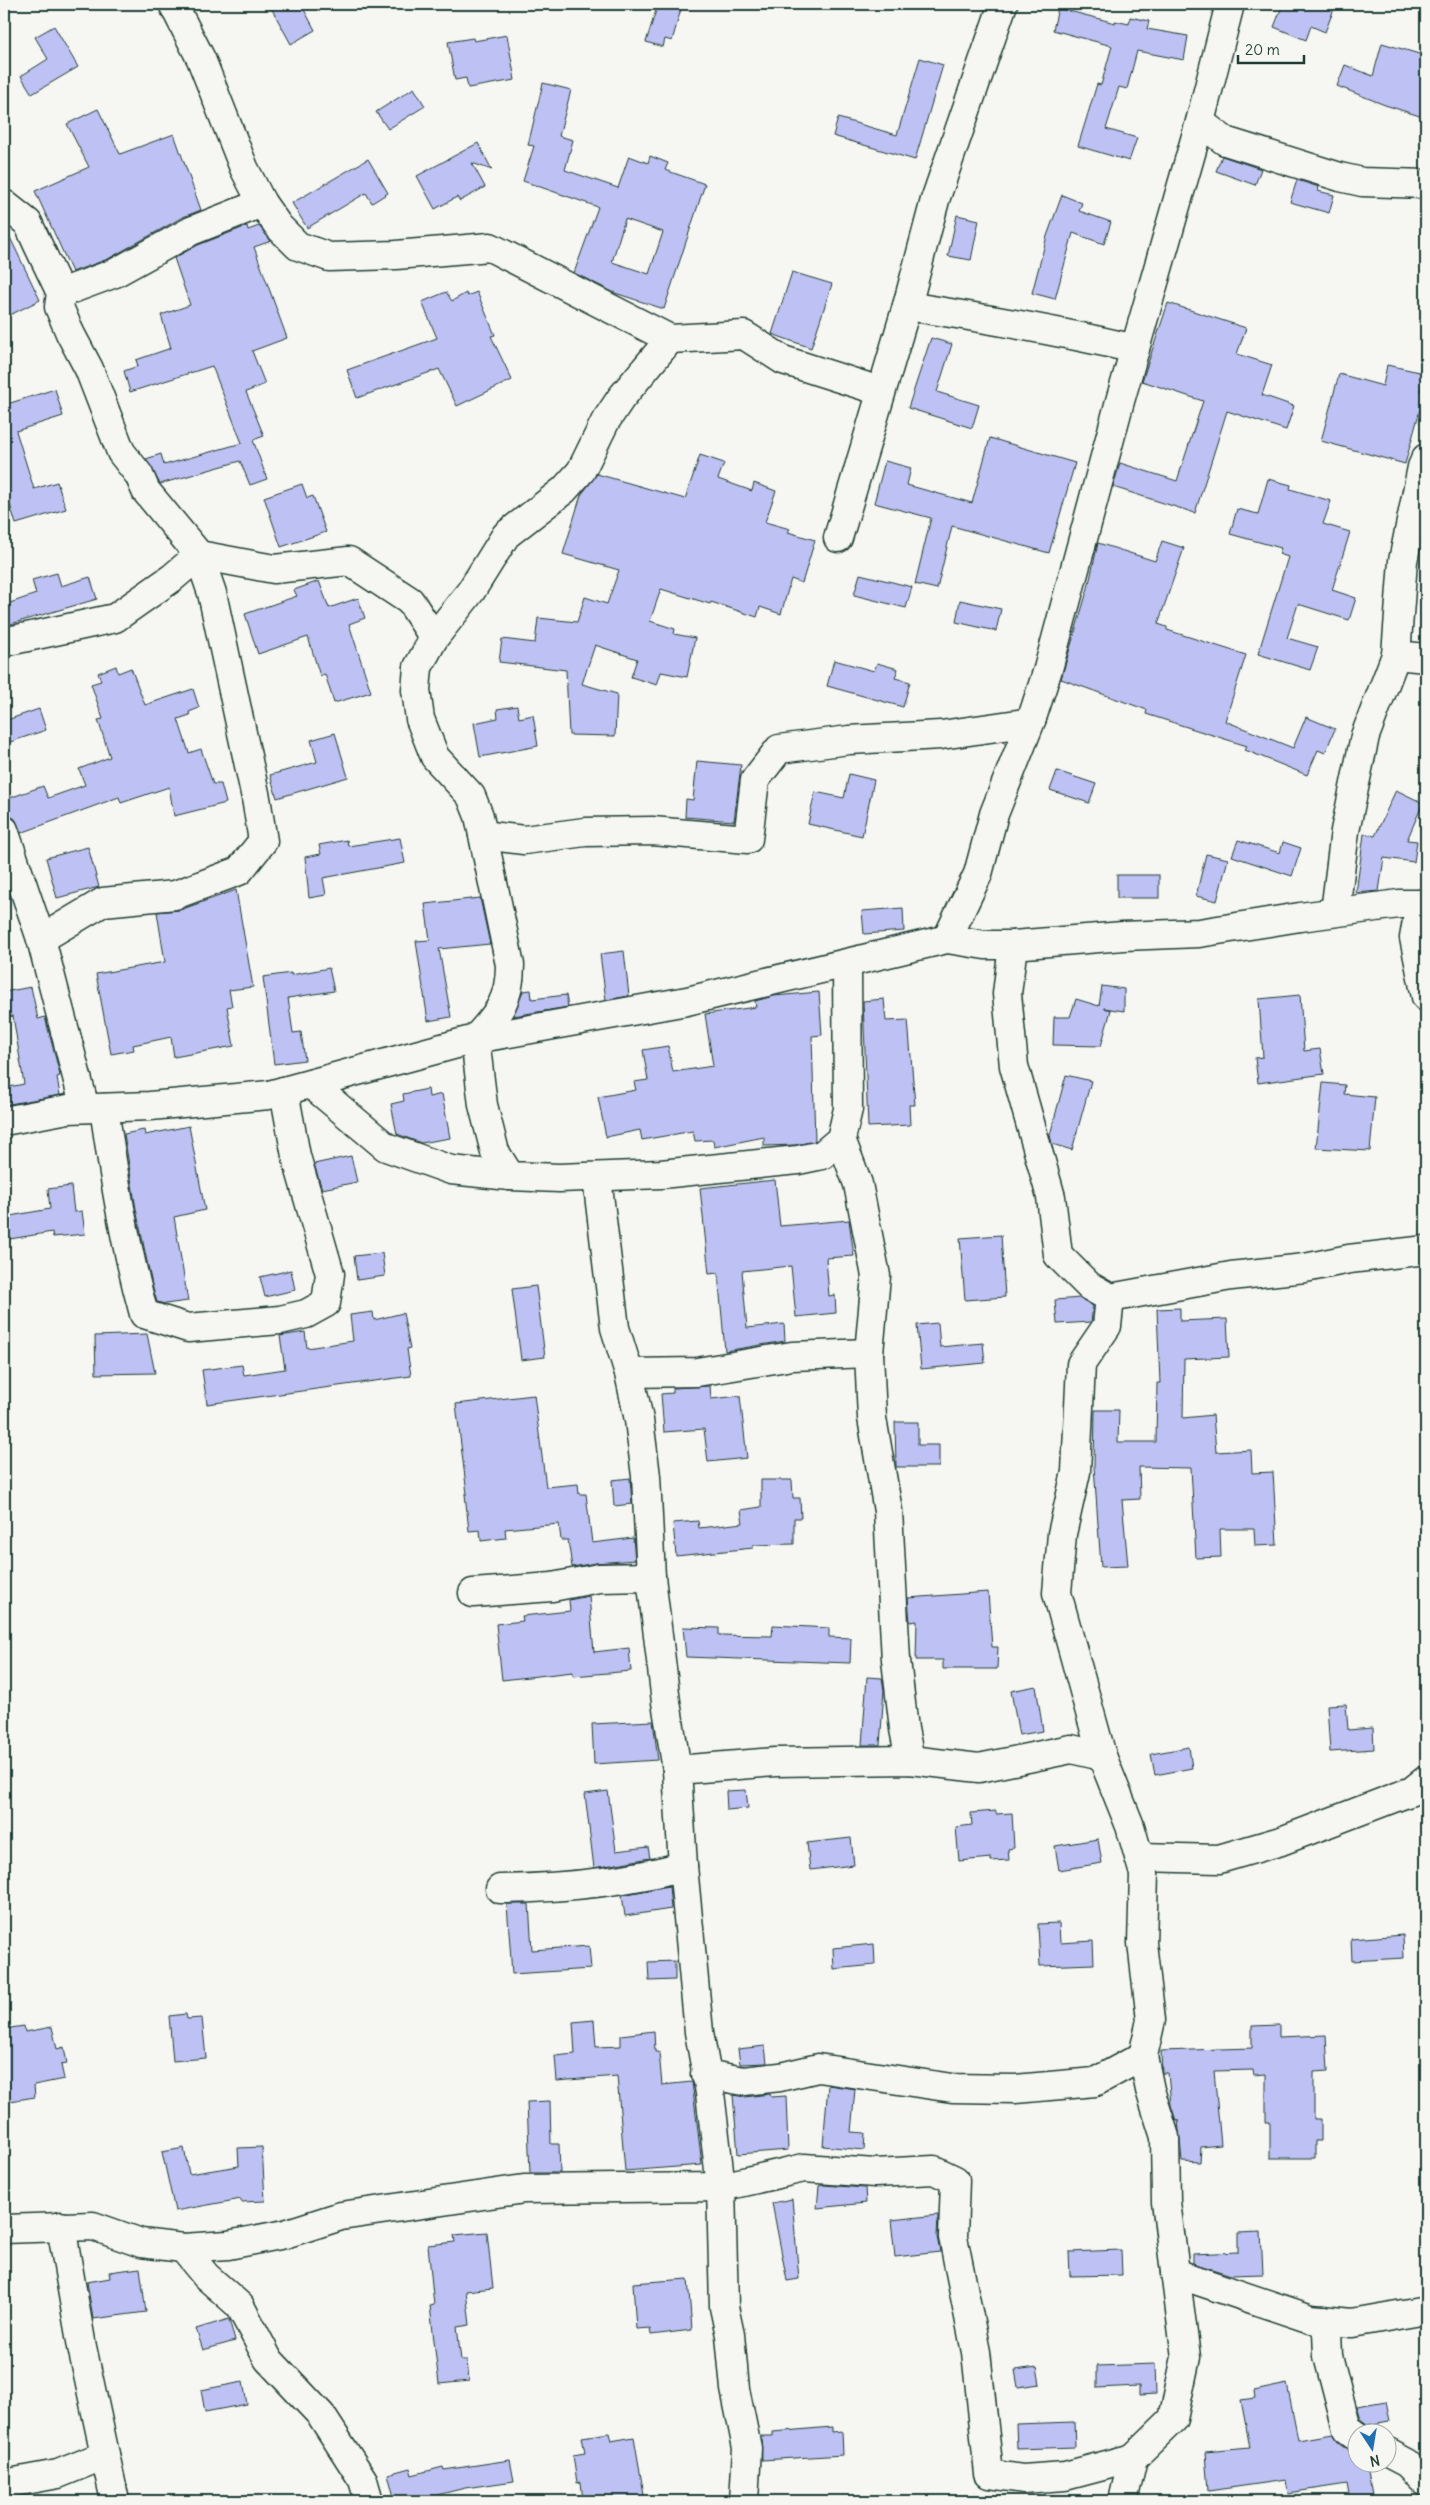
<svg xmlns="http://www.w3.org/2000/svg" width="1430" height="2505" font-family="Delius,sans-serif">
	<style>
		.building { fill: #bec1f3; stroke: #1f3d34; fill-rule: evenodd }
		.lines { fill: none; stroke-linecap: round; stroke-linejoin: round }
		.minor-casing { stroke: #1f3d34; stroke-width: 31 }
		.path { stroke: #1f3d34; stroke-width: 3; stroke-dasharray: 4 4; stroke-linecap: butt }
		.minor { stroke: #f6f6f2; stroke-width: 28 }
	</style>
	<rect width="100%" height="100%" fill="#f6f6f2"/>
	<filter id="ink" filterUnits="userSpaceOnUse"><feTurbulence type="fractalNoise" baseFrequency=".02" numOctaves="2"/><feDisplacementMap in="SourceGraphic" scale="10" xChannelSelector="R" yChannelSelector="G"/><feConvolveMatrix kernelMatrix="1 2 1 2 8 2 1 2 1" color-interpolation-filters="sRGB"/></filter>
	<g filter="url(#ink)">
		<g class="building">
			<polygon points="269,4 301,4 315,30 291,44"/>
			<polygon points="658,4 674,4 673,6 681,9 672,41 665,39 663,47 646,42"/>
			<polygon points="1283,4 1336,4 1325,32 1311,26 1306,40 1274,27"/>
			<polygon points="1058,8 1115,23 1115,21 1129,24 1130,17 1149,21 1147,29 1188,36 1184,60 1137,51 1127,89 1119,87 1106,129 1137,138 1129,161 1078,146 1097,84 1101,85 1112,46 1053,30"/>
			<polygon points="54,26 78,67 32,94 21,76 48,59 35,37"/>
			<polygon points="507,35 515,80 468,88 466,78 455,80 448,42 473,38 474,41"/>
			<polygon points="1382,43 1426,56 1426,118 1385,105 1337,86 1345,65 1373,76"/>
			<polygon points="920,58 943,65 915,160 833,136 838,118 897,135"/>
			<path d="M543,83L571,90L559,136L573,140L565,170L618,188L629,156L648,163L650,156L668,163L665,170L705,184L664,309L615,293L574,273L598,207L523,181L534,146L528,145ZM625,219L663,232L649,274L612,262Z"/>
			<polygon points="414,88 425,106 388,129 376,112"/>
			<polygon points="98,109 120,154 174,134 201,210 183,217 108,259 72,272 35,191 89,167 67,124"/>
			<polygon points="478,143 492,170 472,163 485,187 460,201 457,197 435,209 417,176"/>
			<polygon points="1222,156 1261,169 1255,185 1216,171"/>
			<polygon points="368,159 388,193 372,203 366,193 307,228 292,203"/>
			<polygon points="1297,180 1319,187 1318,191 1334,195 1329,213 1290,202"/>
			<polygon points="1062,195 1082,203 1079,211 1111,222 1104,244 1073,233 1055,299 1032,293 1047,236"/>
			<polygon points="957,215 979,220 971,260 948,256"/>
			<polygon points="4,225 40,300 4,318"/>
			<polygon points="247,226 248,230 259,226 271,241 254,247 287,338 252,351 265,384 246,392 264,436 253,440 267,479 250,485 240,461 160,484 146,459 161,454 164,465 242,443 212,366 130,392 124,371 138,366 136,360 171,348 161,315 190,305 174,258 198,245"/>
			<polygon points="792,272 832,284 811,348 772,334"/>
			<polygon points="446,292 452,301 466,293 467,296 477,292 495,335 491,336 512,380 457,406 439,369 357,398 347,370 437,338 422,302"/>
			<polygon points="1168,303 1246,328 1237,354 1272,365 1262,395 1294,406 1286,430 1227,411 1195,513 1113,487 1120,463 1177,481 1203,401 1142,381"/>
			<polygon points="931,338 952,344 937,392 979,405 972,428 908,408"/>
			<polygon points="1387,365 1424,373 1420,391 1425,392 1405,464 1321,441 1339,374 1383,386"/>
			<polygon points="55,389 63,416 16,431 34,489 57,482 66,509 16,524 4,485 4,405"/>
			<polygon points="990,438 1075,463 1049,553 952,526 937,589 915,584 931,518 874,503 885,461 911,468 907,485 972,503"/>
			<polygon points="700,455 724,463 718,479 752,491 754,483 776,491 765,522 790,529 788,532 815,540 802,583 791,579 781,614 760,607 757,617 711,602 710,604 661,589 650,621 675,629 674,634 695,638 687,677 661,672 657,685 631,677 637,659 595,645 582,684 617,694 615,736 569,735 566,670 499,662 502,639 535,643 538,618 577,622 585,597 607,604 619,570 563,554 581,495 597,474 685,499"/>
			<polygon points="1268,479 1291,485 1290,489 1331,501 1323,524 1350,532 1332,590 1356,598 1349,620 1298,604 1287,638 1318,647 1310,670 1258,654 1288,557 1279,554 1281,548 1230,534 1237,509 1258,514"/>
			<polygon points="302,484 307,498 313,496 326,532 281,547 264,497"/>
			<polygon points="1162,541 1184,548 1158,624 1167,627 1167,630 1246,655 1225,721 1293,748 1306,717 1335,729 1325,753 1318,750 1307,775 1245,750 1247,746 1146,714 1147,710 1061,679 1088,588 1098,543 1155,561"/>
			<polygon points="57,573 61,586 90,577 97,599 4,626 4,605 36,594 32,580"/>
			<polygon points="860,574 912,587 906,608 854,595"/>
			<polygon points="319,581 329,608 358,598 365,618 349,624 371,692 334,703 325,674 320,676 308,637 258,654 245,614 297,596 294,590"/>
			<polygon points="960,600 1001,609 996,631 956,622"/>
			<polygon points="834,660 874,671 877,663 898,669 895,678 910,682 903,707 827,686"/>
			<polygon points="116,666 118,673 131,668 145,705 193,689 199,708 189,712 190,715 178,719 189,753 201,749 213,784 221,784 226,803 174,816 169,787 121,803 119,797 21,833 15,819 10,816 4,800 43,786 48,798 85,785 79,769 110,757 98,720 103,719 91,684 101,681 98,673"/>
			<polygon points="517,706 519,718 533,715 538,746 480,757 474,723 498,718 497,709"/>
			<polygon points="39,709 46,730 4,744 4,721"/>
			<polygon points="335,733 348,777 277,798 270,775 317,762 311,740"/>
			<polygon points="697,761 741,765 734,821 685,817 686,799 693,800"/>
			<polygon points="1057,771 1096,784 1089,803 1050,790"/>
			<polygon points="849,774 874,780 862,836 808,824 815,792 844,798"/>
			<polygon points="1396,790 1423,803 1407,840 1417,841 1414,862 1384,858 1379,891 1356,893 1364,834 1375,836"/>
			<polygon points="400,838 405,863 323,878 326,895 309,898 305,857 321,854 319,845 347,840 348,846"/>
			<polygon points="1238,840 1280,853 1283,842 1301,848 1292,876 1232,856"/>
			<polygon points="88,847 99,887 57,898 46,858"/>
			<polygon points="1206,854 1228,859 1217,901 1196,896"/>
			<rect x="1117" y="875" width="42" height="23"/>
			<polygon points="236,890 253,987 229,990 232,1006 227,1007 234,1046 174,1057 171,1037 133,1045 134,1050 111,1054 96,974 165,962 157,912 180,910"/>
			<polygon points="480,898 490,944 439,949 451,1017 428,1021 416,941 430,940 425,904"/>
			<polygon points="903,908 904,931 864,934 862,911"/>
			<polygon points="624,951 629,996 606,1000 600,954"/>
			<polygon points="329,968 334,991 288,998 293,1033 301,1032 305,1060 274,1064 263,977 291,973 291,975"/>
			<polygon points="1102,986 1124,989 1124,1011 1104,1008 1111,1010 1101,1046 1053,1045 1054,1017 1070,1017 1076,999 1099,1006"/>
			<polygon points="31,987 38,1019 45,1017 59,1071 60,1076 57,1077 60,1095 4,1105 4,1088 24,1084 13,1016 4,1018 4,992"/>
			<polygon points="531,990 532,999 566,995 568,1007 513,1016 523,991"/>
			<polygon points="819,992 822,1035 812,1036 815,1141 796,1145 764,1146 764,1137 714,1147 713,1140 695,1141 693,1131 642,1140 640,1130 606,1137 598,1097 636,1090 634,1082 648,1080 643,1050 668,1046 673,1072 713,1066 705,1014 756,1007 755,1001 774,996"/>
			<polygon points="1300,995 1304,1051 1320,1049 1324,1074 1258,1083 1255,1058 1263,1057 1259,999"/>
			<polygon points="884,999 886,1021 908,1020 915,1105 909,1105 910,1125 868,1127 863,1001"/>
			<polygon points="1066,1075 1091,1081 1072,1150 1052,1144 1050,1135"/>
			<polygon points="1323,1083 1345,1085 1344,1094 1375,1097 1370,1151 1316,1148"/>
			<polygon points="428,1089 429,1097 442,1094 450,1138 421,1143 397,1134 391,1104 404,1101 403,1094"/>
			<polygon points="189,1126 205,1210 174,1217 188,1301 165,1304 157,1302 152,1285 136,1209 124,1134 144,1130 145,1135"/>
			<polygon points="351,1156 357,1182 322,1189 314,1164"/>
			<polygon points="775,1180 780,1226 849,1220 854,1256 826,1258 829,1296 835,1295 836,1313 796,1317 791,1266 742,1271 747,1328 784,1324 785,1341 725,1351 718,1273 709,1274 700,1188"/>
			<polygon points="71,1186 74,1212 82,1211 85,1234 53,1237 52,1232 4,1240 4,1217 50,1209 48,1189"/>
			<polygon points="1001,1235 1005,1297 965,1300 960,1238"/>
			<polygon points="382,1253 385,1276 357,1280 354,1256"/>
			<polygon points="291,1270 295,1290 265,1297 260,1277"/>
			<polygon points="536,1286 545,1357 521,1360 512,1289"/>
			<polygon points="1080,1298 1093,1306 1091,1322 1057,1324 1055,1300"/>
			<polygon points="1180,1308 1180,1321 1227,1319 1229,1357 1184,1359 1183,1418 1213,1415 1216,1452 1251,1450 1252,1473 1273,1472 1277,1545 1255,1546 1254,1529 1220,1529 1221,1557 1196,1558 1191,1468 1139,1467 1140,1499 1122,1500 1128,1566 1101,1567 1094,1466 1095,1410 1119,1410 1118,1442 1156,1442 1157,1383 1160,1383 1157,1309"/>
			<polygon points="373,1312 374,1320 403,1313 410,1348 407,1349 411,1376 207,1404 202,1370 242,1365 244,1375 285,1369 280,1336 305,1332 307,1348 353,1341 350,1315"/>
			<polygon points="938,1323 940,1347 983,1343 985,1363 921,1369 917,1325"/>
			<polygon points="147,1334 155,1373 96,1374 95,1336"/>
			<polygon points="710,1386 711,1399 740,1396 747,1458 708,1462 704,1429 664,1432 661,1394 673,1393 673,1388"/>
			<polygon points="534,1395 546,1487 578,1484 579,1494 586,1494 592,1543 633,1538 635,1560 596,1563 572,1567 568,1540 561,1540 559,1524 505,1529 506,1538 481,1541 480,1530 469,1531 465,1494 467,1494 456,1404"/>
			<polygon points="895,1422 918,1422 918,1445 939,1445 939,1467 896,1467"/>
			<polygon points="630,1478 632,1504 614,1506 612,1480"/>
			<polygon points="761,1480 792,1480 793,1498 800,1498 801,1518 794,1518 794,1544 753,1545 753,1548 676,1556 673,1523 698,1521 699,1528 743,1523 741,1510 761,1507"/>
			<polygon points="988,1592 992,1647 998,1647 997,1669 943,1669 943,1660 916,1660 917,1621 910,1622 908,1598"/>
			<polygon points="589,1596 594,1652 629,1648 631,1671 573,1676 573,1672 502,1680 496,1624 523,1621 522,1616 570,1611 569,1600"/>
			<polygon points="773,1625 829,1628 829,1637 851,1638 850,1663 686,1657 683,1627 719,1628 719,1635 772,1636"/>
			<polygon points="867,1677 882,1678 884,1690 880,1745 862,1745"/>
			<polygon points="1036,1686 1043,1731 1019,1735 1011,1691"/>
			<polygon points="1346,1704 1348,1730 1373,1728 1374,1749 1330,1752 1327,1705"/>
			<polygon points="653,1721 658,1760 594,1764 592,1724"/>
			<polygon points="1189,1747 1192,1768 1155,1775 1151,1754"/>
			<polygon points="746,1790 748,1808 727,1810 726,1791"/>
			<polygon points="608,1791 616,1851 648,1847 650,1858 594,1868 585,1794"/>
			<polygon points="996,1811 996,1814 1012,1813 1014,1848 1008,1849 1009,1860 991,1861 991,1858 959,1861 956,1827 972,1825 971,1813"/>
			<polygon points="851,1838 854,1865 810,1870 807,1843"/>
			<polygon points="1098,1839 1102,1863 1059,1870 1055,1846"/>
			<polygon points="669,1886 671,1909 625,1916 622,1895"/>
			<polygon points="507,1904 529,1904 532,1950 589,1946 591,1969 512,1974"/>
			<polygon points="1059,1923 1060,1943 1093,1941 1094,1964 1040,1966 1038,1924"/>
			<polygon points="1403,1935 1404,1958 1352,1961 1351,1939"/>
			<polygon points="874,1944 875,1965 834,1969 833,1948"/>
			<polygon points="675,1961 675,1980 649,1981 648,1962"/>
			<polygon points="186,2014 187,2019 202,2018 206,2058 173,2061 169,2016"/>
			<polygon points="594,2020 596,2047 621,2046 621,2035 654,2031 655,2052 659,2052 662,2085 692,2082 702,2165 625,2171 617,2076 557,2081 555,2056 575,2054 573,2022"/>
			<polygon points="1279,2025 1279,2037 1326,2035 1328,2071 1314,2072 1314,2119 1321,2119 1321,2141 1315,2141 1315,2158 1270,2158 1270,2122 1266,2122 1266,2074 1254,2075 1253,2070 1214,2071 1221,2145 1201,2147 1200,2162 1182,2161 1178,2120 1176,2121 1171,2105 1168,2073 1162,2073 1161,2051 1252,2048 1252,2026"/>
			<polygon points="24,2026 25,2032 52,2027 57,2049 64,2047 67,2064 61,2065 64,2079 34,2085 35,2097 4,2102 4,2029"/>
			<polygon points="765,2046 767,2063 740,2064 738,2049"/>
			<polygon points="828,2085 855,2089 851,2132 865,2133 864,2150 823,2146"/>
			<polygon points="770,2094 771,2097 786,2096 788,2150 738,2154 733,2095 745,2097"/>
			<polygon points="550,2101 551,2144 559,2144 560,2173 530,2173 527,2102"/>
			<polygon points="262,2147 265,2201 241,2202 241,2199 175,2211 162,2152 184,2148 189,2174 239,2166 238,2148"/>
			<polygon points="823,2185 865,2188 866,2203 817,2208 819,2186"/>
			<polygon points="792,2199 799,2279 787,2281 772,2203"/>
			<polygon points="938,2215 937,2237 940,2252 895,2257 891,2220"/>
			<polygon points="487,2232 493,2288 466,2291 470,2325 457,2327 461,2360 467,2360 469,2381 439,2384 430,2306 434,2305 428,2245 455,2242 454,2235"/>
			<polygon points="1261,2232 1263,2274 1231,2275 1193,2263 1193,2254 1238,2252 1238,2233"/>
			<polygon points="1121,2250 1122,2275 1070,2276 1069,2252"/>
			<polygon points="140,2268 146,2312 93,2319 87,2282 110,2278 109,2272"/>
			<polygon points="688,2279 692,2330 651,2335 650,2328 636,2329 633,2283"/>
			<polygon points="229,2319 235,2341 203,2350 196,2329"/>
			<polygon points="1155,2364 1156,2394 1139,2395 1139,2386 1097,2388 1097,2366"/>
			<polygon points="1037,2367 1040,2384 1018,2387 1015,2370"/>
			<polygon points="243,2382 247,2404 205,2412 201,2390"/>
			<polygon points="1287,2384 1298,2440 1333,2434 1338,2442 1349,2450 1358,2452 1358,2462 1366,2462 1373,2501 1350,2501 1347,2484 1288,2493 1286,2480 1208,2491 1205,2452 1250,2448 1241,2400 1255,2398 1254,2391"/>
			<polygon points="1386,2401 1390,2421 1368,2425 1361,2420 1357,2406"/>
			<polygon points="1074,2422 1075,2447 1017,2449 1016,2424"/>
			<polygon points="832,2427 832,2432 842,2431 843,2455 762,2460 761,2436 773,2436 773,2432"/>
			<polygon points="609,2433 611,2441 634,2437 645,2501 583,2501 581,2482 577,2483 573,2455 585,2453 582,2437"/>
			<polygon points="510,2460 514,2481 465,2488 413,2501 395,2501 388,2474 410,2468 412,2475 443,2467 444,2470"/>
		</g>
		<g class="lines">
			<defs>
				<g id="minor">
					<polyline points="173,4 201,59 244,168 262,203 279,227 298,246 329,257 396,255 490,247 670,339 744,335 783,360 880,391"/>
					<polyline points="1200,122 1225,141 1340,177 1362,182 1426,184"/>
					<polyline points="4,204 28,223 38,245 61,293 59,307 70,333 89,369 121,452 139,475 146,491 199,555 274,569 349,561 410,601 434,638"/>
					<polyline points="61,293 115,273 191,231 262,203"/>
					<path d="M907,306C984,318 1059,331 1135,349"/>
					<path d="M670,339L621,398L605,422L581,471L564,490L506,535L471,591L434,638L418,667L416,690L420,719L435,757L471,796L479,816L510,965C510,1001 498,1014 475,1039L483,1105L495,1152L510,1176L559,1178L661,1174L798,1160L822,1155L841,1139L848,1109L847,964"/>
					<polyline points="838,538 907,306 935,200 1003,4"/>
					<polyline points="4,642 115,618 172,578 199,555 212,593 256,798 263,841 239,871 175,895 103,902 41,939"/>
					<polyline points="1396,655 1426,658"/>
					<polyline points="4,830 41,939 85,1108"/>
					<polyline points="483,835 524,840 585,832 652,831 748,839 755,780 779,749 849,740 941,735 1024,723 1032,718"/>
					<polyline points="1420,904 1414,938 1426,997"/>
					<polyline points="1335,912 1345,831 1365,736 1396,655 1403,561 1422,467 1426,458"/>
					<polyline points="947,939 978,874 994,814 1032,718 1048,669 1120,401 1200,122 1230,4"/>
					<polyline points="1013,945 1007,994 1014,1066 1051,1197 1058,1255 1089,1286 1110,1298 1107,1326 1081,1364 1076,1472 1062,1534 1057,1593 1102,1756 1130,1826 1144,1874 1142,1943 1151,2020 1143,2056 1150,2090 1165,2137 1166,2202 1186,2357 1173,2419 1133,2458 1123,2501"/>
					<polyline points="311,1084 386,1147 451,1170 510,1176"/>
					<path d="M104,1108C114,1177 125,1246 144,1314L188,1328L280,1320L306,1314L326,1303L330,1274L296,1156L284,1091"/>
					<polyline points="4,1121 68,1109 150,1106 269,1095 475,1039 687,1001 947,939 985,945 1013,945 1123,936 1199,933 1300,917 1399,904 1426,904"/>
					<polyline points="841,1139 858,1184 876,1276 869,1353 872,1418 888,1511 896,1660 904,1729 910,1760"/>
					<polyline points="1110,1298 1231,1276 1305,1268 1349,1259 1426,1250"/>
					<polyline points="629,1373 697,1372 792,1356 869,1353"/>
					<polyline points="473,1593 552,1587 599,1578 651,1577"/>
					<polyline points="677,1770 775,1762 910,1760 979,1768 1071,1749 1102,1756"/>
					<polyline points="1139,1857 1219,1859 1281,1841 1412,1791 1426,1780"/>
					<path d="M500,1889C562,1888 623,1883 683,1866"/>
					<polyline points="705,2074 744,2081 780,2077 818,2068 952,2088 1015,2089 1095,2082 1143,2056"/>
					<polyline points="61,2226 82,2347 115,2501"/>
					<polyline points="4,2229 93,2226 141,2243 183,2248 228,2245 285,2234 341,2216 524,2189 721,2187 710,2093 699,2032 683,1866 677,1770 666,1702 651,1577 646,1476 639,1420 629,1373 615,1328 597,1178"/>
					<polyline points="183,2248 206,2276 240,2306 268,2359 321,2415 363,2480 369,2501"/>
					<polyline points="1175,2273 1311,2319 1352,2323 1426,2310"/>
					<polyline points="1322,2320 1327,2332 1328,2356 1347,2429 1358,2437"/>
					<polyline points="1388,2453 1407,2463 1426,2482"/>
					<polyline points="4,2484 58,2474 105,2455"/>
					<polyline points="744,2501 747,2448 735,2389 730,2335 724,2307 721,2187 804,2168 875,2173 934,2170 955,2180 953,2237 976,2352 989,2474 1023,2479 1065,2476 1133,2458"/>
				</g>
			</defs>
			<use href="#minor" class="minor-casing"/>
			<polyline class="path" points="971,2501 976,2494"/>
			<use href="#minor" class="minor"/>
		</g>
	</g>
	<rect width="1430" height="2505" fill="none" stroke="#f6f6f2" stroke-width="20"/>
	<rect x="10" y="10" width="1410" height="2485" fill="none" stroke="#1f3d34" stroke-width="2" filter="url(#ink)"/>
	<g transform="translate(1372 2448) rotate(168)"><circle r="24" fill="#f6f6f2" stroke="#a0aca6"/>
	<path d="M0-4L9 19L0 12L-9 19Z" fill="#1f6fb2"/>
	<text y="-8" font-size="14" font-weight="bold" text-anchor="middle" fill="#1f3d34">N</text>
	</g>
	<path d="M1238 55v8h66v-8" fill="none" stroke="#1f3d34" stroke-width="2.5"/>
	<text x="1245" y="55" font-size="15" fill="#1f3d34" stroke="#f6f6f2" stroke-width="4" paint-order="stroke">20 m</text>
</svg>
